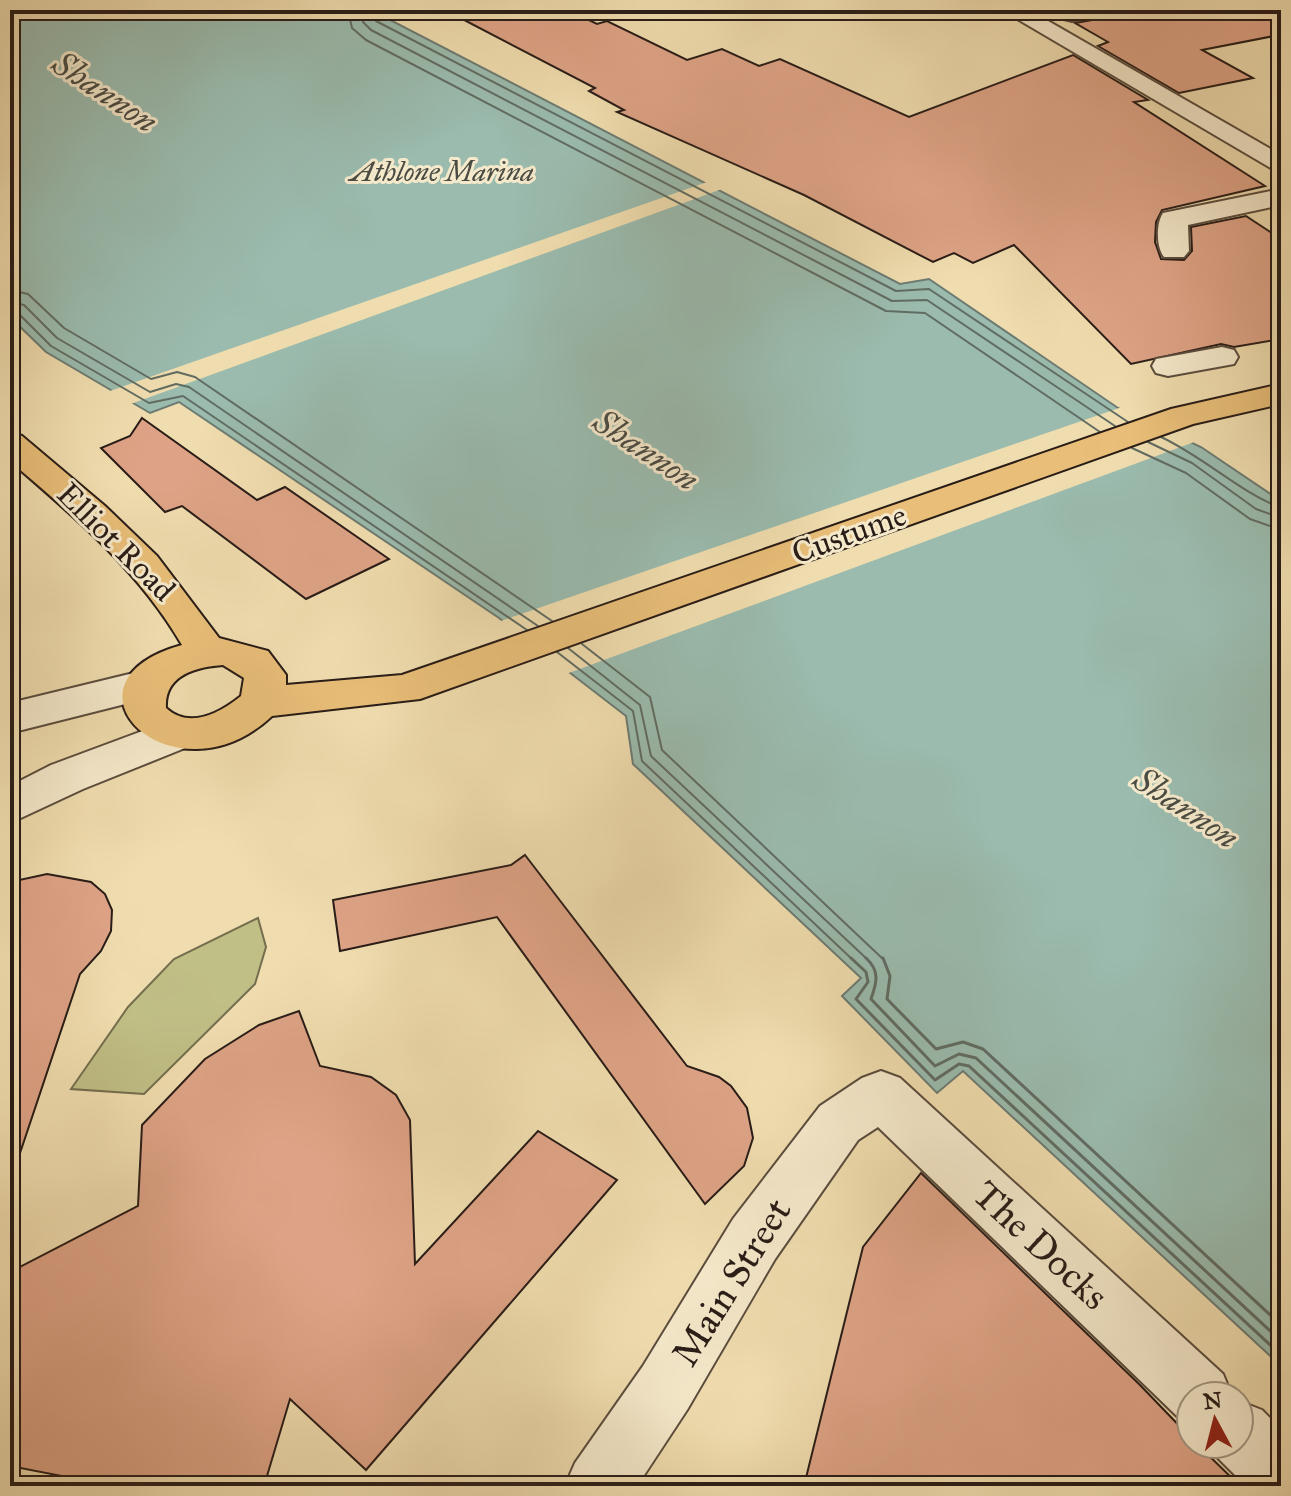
<svg xmlns="http://www.w3.org/2000/svg" width="1291" height="1496" font-family="'IM FELL Great Primer',serif">
	<style>
		.green { fill: #c0bf86; stroke: #746e4e; stroke-width: 2 }
		.water { fill: #9abbae; stroke: #6c7b72; stroke-width: 2 }
		.pier { fill: #f0ddaf }
		.lines { fill: none; stroke-linecap: round; stroke-linejoin: round }
		.shore-far1 { stroke: #616c62; stroke-width: 2 }
		.shore { stroke: #616c62; stroke-width: 3 }
		.building { fill: #dea386; stroke: #281c17; stroke-width: 2 }
		.minor-casing { stroke: #5a4c3d; stroke-width: 4 }
		.major-casing { stroke: #281c17; stroke-width: 4 }
		.minor { fill: #f5e9cb; fill-rule: evenodd }
		.major { fill: #e8be78; fill-rule: evenodd }
		.labels { text-anchor: middle; dominant-baseline: central; stroke-width: 6; stroke-linejoin: round; paint-order: stroke }
		.far-water-label { font-size: 28px; font-style: italic; fill: #4a4c44; stroke: #f5e9cb }
		.street-label { font-size: 32px; fill: #281c17; stroke: #f5e9cb }
		.water-label { font-size: 34px; font-style: italic; fill: #4a4c44; stroke: #f5e9cb }
		.near-street-label { font-size: 38px; fill: #281c17; stroke: #f5e9cb }
	</style>
	<rect width="100%" height="100%" fill="#f0ddaf"/>
	<filter id="stains"><feTurbulence type="fractalNoise" baseFrequency=".0025" numOctaves="4"/><feColorMatrix values="0 0 0 0 .2 0 0 0 0 .09 0 0 0 0 .02 0 0 0 .5 -.17"/></filter>
	<radialGradient id="worn" r=".72"><stop offset=".6" stop-color="#630" stop-opacity="0"/><stop offset="1" stop-color="#630" stop-opacity=".3"/></radialGradient>
	<polygon class="green" points="258,918 266,947 255,984 144,1094 71,1089 128,1007 174,959"/>
	<polygon class="water" points="10,10 371,10 900,284 929,279 1118,408 1201,447 1281,501 1281,1366 963,1071 937,1093 842,996 861,978 633,764 626,716 499,618 179,402 150,413 46,352 10,317"/>
	<g class="pier">
		<polygon points="707,182 722,189 128,405 107,392"/>
		<polygon points="1125,406 1197,441 566,674 498,622"/>
	</g>
	<g class="lines">
		<g class="shore-far1">
			<polyline points="348,10 352,28 366,40 886,311 925,313 1100,432"/>
			<polyline points="360,10 363,22 371,30 892,301 927,300 1115,426"/>
			<polyline points="370,10 376,21 896,291 929,289 1128,422"/>
			<polyline points="10,290 28,294 64,328 151,379 177,372 195,377 552,621"/>
			<polyline points="10,302 24,305 57,338 150,392 176,384 189,387 538,626"/>
			<polyline points="10,312 19,314 51,346 149,403 183,396 527,630"/>
			<path d="M1161,437C1204,457 1238,491 1281,508"/>
			<polyline points="1148,442 1192,463 1256,509 1281,518"/>
			<polyline points="1132,448 1186,473 1250,519 1281,530"/>
			<polyline points="582,644 650,697 662,750 884,960"/>
			<polyline points="568,648 640,705 651,756 868,960"/>
			<polyline points="557,652 633,711 642,761 853,960"/>
		</g>
		<g class="shore">
			<polyline points="851,958 866,972 868,982 856,999 935,1080 959,1064 969,1066 1281,1355"/>
			<path d="M866,958C880,971 877,982 871,999L935,1066L959,1054L976,1058L1281,1341"/>
			<polyline points="883,958 890,976 887,999 936,1049 963,1042 983,1049 1281,1325"/>
		</g>
	</g>
	<g class="building">
		<polygon points="445,10 568,10 597,24 607,21 687,60 722,49 759,66 780,59 909,117 1073,55 1148,100 1134,102 1265,186 1162,210 1156,222 1155,242 1161,259 1184,260 1192,251 1191,227 1246,216 1281,239 1281,339 1234,347 1221,344 1131,364 1014,245 973,263 954,253 933,262 804,195 617,112 624,110 589,91 595,88"/>
		<polygon points="1108,10 1272,10 1274,36 1202,50 1253,78 1179,93 1098,46 1108,42 1075,23 1103,18"/>
		<polygon points="142,418 257,500 285,487 389,559 306,599 182,506 165,512 101,448 130,436"/>
		<polygon points="525,855 687,1066 719,1077 731,1086 747,1108 753,1138 744,1166 705,1204 497,917 340,951 333,900 511,865"/>
		<polygon points="47,874 91,882 105,894 112,910 111,931 101,951 80,974 20,1153 10,1151 10,882"/>
		<polygon points="299,1011 320,1066 371,1077 396,1095 410,1120 415,1264 538,1131 617,1180 366,1470 290,1399 264,1486 113,1486 10,1466 10,1272 138,1206 142,1125 205,1059 259,1025"/>
		<polygon points="921,1173 1140,1385 1191,1438 1191,1444 1197,1444 1240,1486 804,1486 863,1247"/>
	</g>
	<g class="lines">
		<defs>
			<g id="minor">
				<polygon points="1002,10 1029,10 1281,155 1281,174"/>
				<polygon points="1063,10 1105,10 1102,15 1072,21 1064,19 1061,14"/>
				<path d="M1281,189V205L1188,225L1189,251L1184,257H1164C1156,247 1156,223 1163,213Z"/>
				<polygon points="1222,347 1234,350 1238,357 1234,364 1168,376 1156,373 1152,366 1156,359"/>
				<polygon points="146,670 161,675 167,685 161,695 10,733 10,703"/>
				<polygon points="180,717 195,722 202,733 195,744 83,789 10,823 10,786 51,765"/>
				<polygon points="881,1071 900,1078 1223,1374 1232,1396 1191,1396 1191,1423 1179,1418 878,1127 858,1140 775,1259 687,1410 637,1486 565,1486 575,1463 643,1366 733,1219 820,1106 862,1078"/>
				<polygon points="1239,1401 1262,1410 1281,1429 1281,1486 1246,1486 1216,1456 1212,1444 1239,1444"/>
			</g>
			<path id="major" d="M1281,384V404L1193,424L420,699L272,716C174,808 45,683 182,645C139,571 74,516 10,461V432L22,436L105,506L157,556L219,638L268,651L286,675V685L402,675L1171,409ZM223,665L244,678L241,696C221,712 190,730 166,708C164,675 196,667 223,665Z"/>
		</defs>
		<use href="#minor" class="minor-casing"/>
		<use href="#major" class="major-casing"/>
		<use href="#minor" class="minor"/>
		<use href="#major" class="major"/>
	</g>
	<g class="labels">
		<g class="far-water-label">
			<text x="442" y="171">Athlone Marina</text>
		</g>
		<g class="street-label">
			<text transform="translate(849 534) rotate(-20)">Custume</text>
			<text transform="translate(116 542) rotate(45)">Elliot Road</text>
		</g>
		<g class="water-label">
			<text transform="translate(105 92) rotate(34)">Shannon</text>
			<text transform="translate(646 450) rotate(34)">Shannon</text>
			<text transform="translate(1186 808) rotate(34)">Shannon</text>
		</g>
		<g class="near-street-label">
			<text transform="translate(1041 1245) rotate(43)">The Docks</text>
			<text transform="translate(731 1282) rotate(-58)">Main Street</text>
		</g>
	</g>
	<rect width="1291" height="1496" fill="none" stroke="#f0ddaf" stroke-width="40"/>
	<rect x="12" y="12" width="1267" height="1472" fill="none" stroke="#281c17" stroke-width="4"/>
	<rect x="20" y="20" width="1251" height="1456" fill="none" stroke="#281c17" stroke-width="2"/>
	<g transform="translate(1215 1420) rotate(353)"><circle r="38" fill="#f5e9cb" stroke="#a39783" stroke-width="2"/>
	<path d="M0-6L14 30L0 20L-14 30Z" fill="#8f2418"/>
	<text y="-12" font-size="22" font-weight="bold" text-anchor="middle" fill="#281c17">N</text>
	</g>
	<rect width="100%" height="100%" filter="url(#stains)"/>
	<rect width="100%" height="100%" fill="url(#worn)"/>
</svg>
